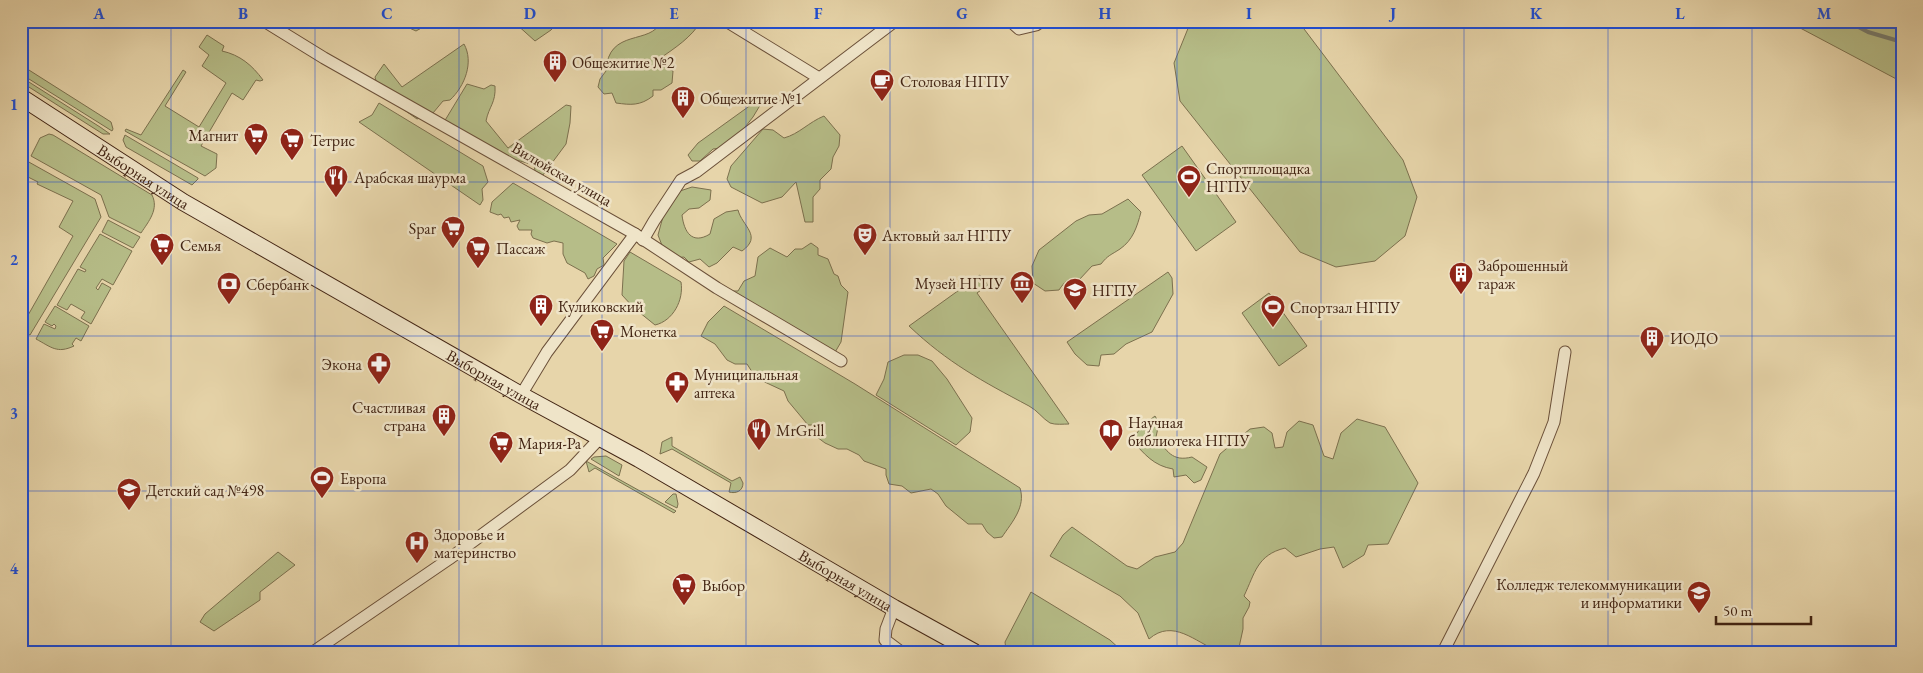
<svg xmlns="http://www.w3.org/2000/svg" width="1923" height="673" font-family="'EB Garamond',serif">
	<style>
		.green { fill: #b6bd88; stroke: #7c704e }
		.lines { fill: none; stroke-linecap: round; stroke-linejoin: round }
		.stream { stroke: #767d71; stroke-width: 4 }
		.street-casing { stroke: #6b5039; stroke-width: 13 }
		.secondary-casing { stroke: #422413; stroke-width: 18 }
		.street { stroke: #efe4c8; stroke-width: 11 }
		.secondary { stroke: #efe4c8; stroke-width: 16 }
		.grid { fill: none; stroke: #1d4ed8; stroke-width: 1; stroke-opacity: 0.55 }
		.labels { text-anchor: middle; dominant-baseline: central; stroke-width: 5; stroke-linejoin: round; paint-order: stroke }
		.poi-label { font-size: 16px; fill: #422413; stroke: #efe4c8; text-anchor: start }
		.street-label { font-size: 16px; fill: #422413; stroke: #efe4c8 }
		.neatline { fill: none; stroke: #1d4ed8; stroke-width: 2 }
		.grid-label { font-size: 16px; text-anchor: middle; font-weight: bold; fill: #1d4ed8 }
	</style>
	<rect width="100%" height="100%" fill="#e7d5aa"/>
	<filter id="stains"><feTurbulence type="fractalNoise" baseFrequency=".004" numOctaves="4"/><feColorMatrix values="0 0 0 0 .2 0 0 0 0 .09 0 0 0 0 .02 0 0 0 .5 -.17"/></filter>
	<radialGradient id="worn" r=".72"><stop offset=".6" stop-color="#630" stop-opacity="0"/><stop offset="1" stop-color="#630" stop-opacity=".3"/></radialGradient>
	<g class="green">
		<polygon points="406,21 428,21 425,26 416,31 405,26"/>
		<polygon points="488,21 559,21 551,30 535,41 515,23"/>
		<path d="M661,21H701C692,37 675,48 659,59L662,66L673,71L672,83L661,90H653V96C640,106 631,105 616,103L612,93L604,94L598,87L600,79L606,71C608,27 652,46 661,21Z"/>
		<polygon points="1191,21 1298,21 1403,160 1417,197 1405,236 1375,261 1336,267 1300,252 1180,101 1174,63"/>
		<polygon points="1787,21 1902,21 1902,82"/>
		<path d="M207,35L224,46L222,51C240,55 252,65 263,80L260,81L256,80L243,100L232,93L201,146L217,154L216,168L205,176L125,131L126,129L141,135L183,70L186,72L165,106L199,127L226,83L202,66L209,55L199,47Z"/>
		<path d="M464,44C474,62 465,86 450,100L443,101L433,113L417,119L379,92L375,77L384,64L402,87Z"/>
		<polygon points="21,65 111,122 113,129 112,131 21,74"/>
		<polygon points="21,77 100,127 110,134 103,134 21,82"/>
		<path d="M467,84L484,89L491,85L495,86C496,103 489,106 486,121L508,148L566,105L571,106L570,123L566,144L543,175L535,171L534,165L506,157L444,122Z"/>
		<polygon points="755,102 762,102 753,117 742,131 722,148 713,149 700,161 692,161 688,155 698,143"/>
		<polygon points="379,103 483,166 488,182 482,189 483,200 480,205 359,122 372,115"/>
		<path d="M824,116L840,135L839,146L833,157L831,169L820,180V189L813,197V222H805L796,182L782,197L762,203L731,187L727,179L731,166L763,129L773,130L784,138C799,134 809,122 824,116Z"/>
		<path d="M49,134L53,135L152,195C159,209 149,221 141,233L109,217L101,195L31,156L40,138Z"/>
		<polygon points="125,135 198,178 198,179 192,185 126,147 123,140"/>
		<polygon points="1182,146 1236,222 1196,251 1142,175"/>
		<polygon points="27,161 95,199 101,217 30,335 21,331 21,314 27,317 73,236 59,227 73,201 37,184 38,182 26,176 21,184 21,172"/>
		<polygon points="513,183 617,244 603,258 604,265 597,269 594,276 588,279 585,273 567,263 563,254 563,243 554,241 547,243 533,238 531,234 532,230 519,230 517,226 520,220 511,222 509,217 504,218 501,214 498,215 490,212 492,202"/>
		<path d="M692,187L711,190L710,200L699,208L689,209L682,215C684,232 692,245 710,234L714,219L726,212L738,210C742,226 763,236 742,251L733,247L717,263L709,267L700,259L689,262L684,257L675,258L663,248L658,235L664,213L680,191Z"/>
		<path d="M1128,199L1141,212C1137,227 1133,240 1120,249C1111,255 1108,255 1101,264L1092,266L1079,280C1068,278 1065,281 1059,290L1045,291L1033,283L1032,266L1039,250L1076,221L1089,215L1102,214Z"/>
		<polygon points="108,220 140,237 133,248 102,232"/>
		<polygon points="100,234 132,251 113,285 102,279 96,288 98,290 102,283 111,288 91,324 81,318 85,312 71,304 67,310 57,305 78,269 85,272 86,270 80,267"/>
		<polygon points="811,243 818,248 818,255 828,259 834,274 838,276 841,285 848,292 841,342 834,354 727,291 738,291 744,281 755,276 758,257 770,248 787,257 795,249 802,249"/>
		<path d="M630,252L681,282C684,300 673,321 655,325L634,308L622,295L624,261Z"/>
		<polygon points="1168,272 1172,278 1173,294 1152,332 1126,344 1114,354 1101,355 1099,366 1087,365 1075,354 1067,342"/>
		<path d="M980,275L988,285L977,293L1069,424C1064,424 1055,425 1050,423C1043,419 1037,410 1029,406C982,381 948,363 909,326Z"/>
		<polygon points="1269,293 1307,346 1279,366 1242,313"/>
		<path d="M55,306L89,326L81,341L76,338L72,344L74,346C57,354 51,347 36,339L44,324L55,329L56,326L54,324L52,326L45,322Z"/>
		<path d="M724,306L855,384L1020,488C1026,507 1012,522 1002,537L994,538L987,532L982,524H968L946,506L938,494L931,489L911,493L902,486L889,484L886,475V469L864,461L859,455L847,449H838L825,443L817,437L819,425H808L788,401L784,391L756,378L747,364H735L727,360L715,344L701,336L708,322Z"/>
		<polygon points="904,355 918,355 932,361 947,379 972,418 970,432 956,445 876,395 884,379 888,362"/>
		<path d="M1155,416L1159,423L1156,437C1167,451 1172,462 1192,457L1207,467L1201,480L1194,483L1186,475L1174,477L1173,469C1154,466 1144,454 1132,440L1142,426Z"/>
		<path d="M1357,419L1385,427L1418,483L1388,544L1368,545L1364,555L1343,568L1334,547L1320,549L1296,557L1285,548C1257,555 1255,573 1244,596L1250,602L1249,607L1243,618V629L1238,652C1232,652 1224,653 1218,651C1195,642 1173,618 1149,639L1138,613L1120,596L1050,556L1063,535L1072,527L1127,566L1137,569L1155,557L1175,552L1183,543L1220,454L1250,429L1264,427L1272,433L1275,448L1283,447L1287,432L1299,421L1313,425L1324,456L1333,459L1341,433Z"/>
		<path d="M672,437V446L732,481L740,477L743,483C743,491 736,494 729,492L731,483L672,449L660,454L662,442Z"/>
		<polygon points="606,456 622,465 619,476 591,459 594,457"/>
		<polygon points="586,461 676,511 674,513 595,468 589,472"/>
		<polygon points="673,494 676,494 678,504 677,508 665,502"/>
		<polygon points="278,552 295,565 260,592 260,600 214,631 200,622 205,614"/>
		<polygon points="1031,592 1110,640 1123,652 1010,652 1006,650 1005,642"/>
	</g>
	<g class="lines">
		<polyline class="stream" points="1847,21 1868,32 1902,42"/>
		<defs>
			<g id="street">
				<polyline points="264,21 324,58 635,234 717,288 841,361"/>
				<polyline points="726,21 819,78"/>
				<polyline points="1010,21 1019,29 1036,25 1042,21"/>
				<polyline points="643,240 654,221 681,180 696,172 895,21"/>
				<polyline points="521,395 547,352 635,234"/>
				<polyline points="894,608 886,629 885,640 901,652"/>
				<polyline points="313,652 449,559 570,470 600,438"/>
				<polyline points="1443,652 1534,473 1554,422 1565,352"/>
			</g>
			<g id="secondary">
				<path id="s1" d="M21,97L183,202L521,395L639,459L894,608L974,652"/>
			</g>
		</defs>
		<use href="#street" class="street-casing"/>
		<use href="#secondary" class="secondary-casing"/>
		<use href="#street" class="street"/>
		<use href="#secondary" class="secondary"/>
	</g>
	<path class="grid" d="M171,21V652M315,21V652M459,21V652M602,21V652M746,21V652M890,21V652M1033,21V652M1177,21V652M1321,21V652M1464,21V652M1608,21V652M1752,21V652M21,182H1902M21,336H1902M21,491H1902"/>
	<defs>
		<symbol id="building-pin" viewBox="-11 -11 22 30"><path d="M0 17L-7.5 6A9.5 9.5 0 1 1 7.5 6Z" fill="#8f2418" stroke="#efe4c8"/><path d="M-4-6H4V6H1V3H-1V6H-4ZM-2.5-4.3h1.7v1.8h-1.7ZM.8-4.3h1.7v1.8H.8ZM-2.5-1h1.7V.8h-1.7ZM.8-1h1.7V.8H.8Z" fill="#fff"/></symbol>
		<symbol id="cafe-pin" viewBox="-11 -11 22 30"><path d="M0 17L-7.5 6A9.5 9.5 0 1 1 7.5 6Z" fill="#8f2418" stroke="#efe4c8"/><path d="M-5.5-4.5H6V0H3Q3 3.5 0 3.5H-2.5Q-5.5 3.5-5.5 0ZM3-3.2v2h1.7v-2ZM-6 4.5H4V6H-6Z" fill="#fff"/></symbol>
		<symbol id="supermarket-pin" viewBox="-11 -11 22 30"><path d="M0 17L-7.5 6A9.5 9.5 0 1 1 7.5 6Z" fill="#8f2418" stroke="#efe4c8"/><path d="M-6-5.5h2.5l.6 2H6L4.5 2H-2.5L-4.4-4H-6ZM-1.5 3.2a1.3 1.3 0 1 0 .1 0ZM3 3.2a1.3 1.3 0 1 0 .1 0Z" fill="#fff"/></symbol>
		<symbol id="restaurant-pin" viewBox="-11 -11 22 30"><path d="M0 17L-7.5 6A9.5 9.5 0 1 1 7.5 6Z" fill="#8f2418" stroke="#efe4c8"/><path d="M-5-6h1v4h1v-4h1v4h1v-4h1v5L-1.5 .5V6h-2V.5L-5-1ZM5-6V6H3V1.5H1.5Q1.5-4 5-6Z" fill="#fff"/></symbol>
		<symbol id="stadium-pin" viewBox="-11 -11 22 30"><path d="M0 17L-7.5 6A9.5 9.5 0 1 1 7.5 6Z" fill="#8f2418" stroke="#efe4c8"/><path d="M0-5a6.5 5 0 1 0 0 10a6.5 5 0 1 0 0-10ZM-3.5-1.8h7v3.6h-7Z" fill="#fff"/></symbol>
		<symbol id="theatre-pin" viewBox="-11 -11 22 30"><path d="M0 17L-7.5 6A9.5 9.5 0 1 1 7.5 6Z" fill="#8f2418" stroke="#efe4c8"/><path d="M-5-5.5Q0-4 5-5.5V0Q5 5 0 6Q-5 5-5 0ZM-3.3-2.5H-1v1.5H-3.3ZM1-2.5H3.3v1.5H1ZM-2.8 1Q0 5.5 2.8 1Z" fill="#fff"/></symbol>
		<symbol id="museum-pin" viewBox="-11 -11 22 30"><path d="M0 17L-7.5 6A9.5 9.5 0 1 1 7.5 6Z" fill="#8f2418" stroke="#efe4c8"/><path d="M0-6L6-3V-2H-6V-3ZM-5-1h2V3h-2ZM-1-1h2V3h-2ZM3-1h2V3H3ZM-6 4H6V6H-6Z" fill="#fff"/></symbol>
		<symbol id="bank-pin" viewBox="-11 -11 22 30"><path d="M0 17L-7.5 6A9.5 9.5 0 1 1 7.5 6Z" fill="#8f2418" stroke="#efe4c8"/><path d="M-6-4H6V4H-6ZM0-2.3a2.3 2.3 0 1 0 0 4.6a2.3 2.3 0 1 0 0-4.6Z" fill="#fff"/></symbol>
		<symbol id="university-pin" viewBox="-11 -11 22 30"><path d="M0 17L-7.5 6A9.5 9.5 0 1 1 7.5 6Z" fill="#8f2418" stroke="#efe4c8"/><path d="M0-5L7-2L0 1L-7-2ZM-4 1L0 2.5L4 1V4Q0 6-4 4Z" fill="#fff"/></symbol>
		<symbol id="pharmacy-pin" viewBox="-11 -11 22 30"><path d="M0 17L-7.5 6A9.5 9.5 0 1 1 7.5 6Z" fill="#8f2418" stroke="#efe4c8"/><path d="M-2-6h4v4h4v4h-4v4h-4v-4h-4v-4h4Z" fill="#fff"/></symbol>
		<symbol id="library-pin" viewBox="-11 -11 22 30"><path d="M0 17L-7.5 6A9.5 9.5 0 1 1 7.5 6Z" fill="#8f2418" stroke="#efe4c8"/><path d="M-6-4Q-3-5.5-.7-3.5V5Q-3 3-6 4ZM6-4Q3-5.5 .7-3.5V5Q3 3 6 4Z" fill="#fff"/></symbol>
		<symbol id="school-pin" viewBox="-11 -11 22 30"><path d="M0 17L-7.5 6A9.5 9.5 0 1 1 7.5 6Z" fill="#8f2418" stroke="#efe4c8"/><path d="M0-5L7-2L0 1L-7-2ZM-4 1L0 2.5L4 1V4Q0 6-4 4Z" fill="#fff"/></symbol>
		<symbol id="hospital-pin" viewBox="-11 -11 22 30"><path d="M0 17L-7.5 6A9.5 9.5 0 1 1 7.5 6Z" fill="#8f2418" stroke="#efe4c8"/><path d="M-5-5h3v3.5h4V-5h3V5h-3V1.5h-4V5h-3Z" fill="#fff"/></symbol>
	</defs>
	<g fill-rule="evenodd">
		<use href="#building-pin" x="541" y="48" width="28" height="38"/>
		<use href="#cafe-pin" x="868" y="67" width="28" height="38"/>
		<use href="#building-pin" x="669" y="84" width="28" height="38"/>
		<use href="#supermarket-pin" x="242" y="121" width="28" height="38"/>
		<use href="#supermarket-pin" x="278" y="126" width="28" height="38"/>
		<use href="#restaurant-pin" x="322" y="163" width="28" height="38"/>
		<use href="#stadium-pin" x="1175" y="163" width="28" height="38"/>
		<use href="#supermarket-pin" x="439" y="214" width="28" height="38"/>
		<use href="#theatre-pin" x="851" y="221" width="28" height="38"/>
		<use href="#supermarket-pin" x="148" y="231" width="28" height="38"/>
		<use href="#supermarket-pin" x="464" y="234" width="28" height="38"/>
		<use href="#building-pin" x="1447" y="260" width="28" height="38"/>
		<use href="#museum-pin" x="1008" y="269" width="28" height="38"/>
		<use href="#bank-pin" x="215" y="270" width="28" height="38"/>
		<use href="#university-pin" x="1061" y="276" width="28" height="38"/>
		<use href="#building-pin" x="527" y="292" width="28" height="38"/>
		<use href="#stadium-pin" x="1259" y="293" width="28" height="38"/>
		<use href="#supermarket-pin" x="588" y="317" width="28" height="38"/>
		<use href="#building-pin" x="1638" y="324" width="28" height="38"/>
		<use href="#pharmacy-pin" x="365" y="350" width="28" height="38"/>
		<use href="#pharmacy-pin" x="663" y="369" width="28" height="38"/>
		<use href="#building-pin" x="430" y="402" width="28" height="38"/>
		<use href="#restaurant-pin" x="745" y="416" width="28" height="38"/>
		<use href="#library-pin" x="1097" y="417" width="28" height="38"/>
		<use href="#supermarket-pin" x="487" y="429" width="28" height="38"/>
		<use href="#stadium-pin" x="308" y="464" width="28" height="38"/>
		<use href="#school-pin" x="115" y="476" width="28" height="38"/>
		<use href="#hospital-pin" x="403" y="529" width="28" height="38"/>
		<use href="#supermarket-pin" x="670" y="571" width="28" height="38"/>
		<use href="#university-pin" x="1685" y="579" width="28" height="38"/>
	</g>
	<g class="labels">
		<g class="poi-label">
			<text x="572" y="62">Общежитие №2</text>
			<text x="900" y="81">Столовая НГПУ</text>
			<text x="700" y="98">Общежитие №1</text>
			<text x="238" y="135" text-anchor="end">Магнит</text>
			<text x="310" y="140">Тетрис</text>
			<text x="1206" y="168">Спортплощадка<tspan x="1206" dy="18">НГПУ</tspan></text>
			<text x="354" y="177">Арабская шаурма</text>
			<text x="436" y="228" text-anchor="end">Spar</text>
			<text x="882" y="235">Актовый зал НГПУ</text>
			<text x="180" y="245">Семья</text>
			<text x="496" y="248">Пассаж</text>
			<text x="1478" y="265">Заброшенный<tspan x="1478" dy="18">гараж</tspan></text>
			<text x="1004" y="283" text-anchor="end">Музей НГПУ</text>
			<text x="246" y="284">Сбербанк</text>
			<text x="1092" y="290">НГПУ</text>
			<text x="558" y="306">Куликовский</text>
			<text x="1290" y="307">Спортзал НГПУ</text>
			<text x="620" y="331">Монетка</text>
			<text x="1670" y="338">ИОДО</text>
			<text x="362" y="364" text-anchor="end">Экона</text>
			<text x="694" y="374">Муниципальная<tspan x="694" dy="18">аптека</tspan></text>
			<text x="426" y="407" text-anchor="end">Счастливая<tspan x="426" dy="18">страна</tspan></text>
			<text x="1128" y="422">Научная<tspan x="1128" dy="18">библиотека НГПУ</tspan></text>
			<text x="776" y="430">MrGrill</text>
			<text x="518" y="443">Мария-Ра</text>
			<text x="340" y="478">Европа</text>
			<text x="146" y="490">Детский сад №498</text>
			<text x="434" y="534">Здоровье и<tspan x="434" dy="18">материнство</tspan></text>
			<text x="1682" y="584" text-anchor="end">Колледж телекоммуникации<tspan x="1682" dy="18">и информатики</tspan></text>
			<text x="702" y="585">Выбор</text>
		</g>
		<g class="street-label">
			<text transform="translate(562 174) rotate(30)">Вилюйская улица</text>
			<text stroke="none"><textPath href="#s1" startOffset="146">Выборная улица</textPath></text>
			<text stroke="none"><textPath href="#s1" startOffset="551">Выборная улица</textPath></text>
			<text stroke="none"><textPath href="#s1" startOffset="956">Выборная улица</textPath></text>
		</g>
	</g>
	<rect width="1923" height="673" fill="none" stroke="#e7d5aa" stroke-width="55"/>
	<path d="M1716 616v8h95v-8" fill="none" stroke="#422413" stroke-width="2.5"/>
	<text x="1723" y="616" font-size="15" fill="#422413" stroke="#efe4c8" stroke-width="4" paint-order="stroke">50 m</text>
	<rect x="28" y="28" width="1868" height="618" class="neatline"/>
	<g class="grid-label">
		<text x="99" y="19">A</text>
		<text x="243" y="19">B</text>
		<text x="387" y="19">C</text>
		<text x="530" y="19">D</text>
		<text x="674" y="19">E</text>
		<text x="818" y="19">F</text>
		<text x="962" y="19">G</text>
		<text x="1105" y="19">H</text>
		<text x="1249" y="19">I</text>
		<text x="1393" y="19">J</text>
		<text x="1536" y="19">K</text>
		<text x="1680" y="19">L</text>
		<text x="1824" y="19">M</text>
		<text x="14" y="110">1</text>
		<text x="14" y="265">2</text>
		<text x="14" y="419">3</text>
		<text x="14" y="574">4</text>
	</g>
	<rect width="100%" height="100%" filter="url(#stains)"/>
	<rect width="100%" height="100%" fill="url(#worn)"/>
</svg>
